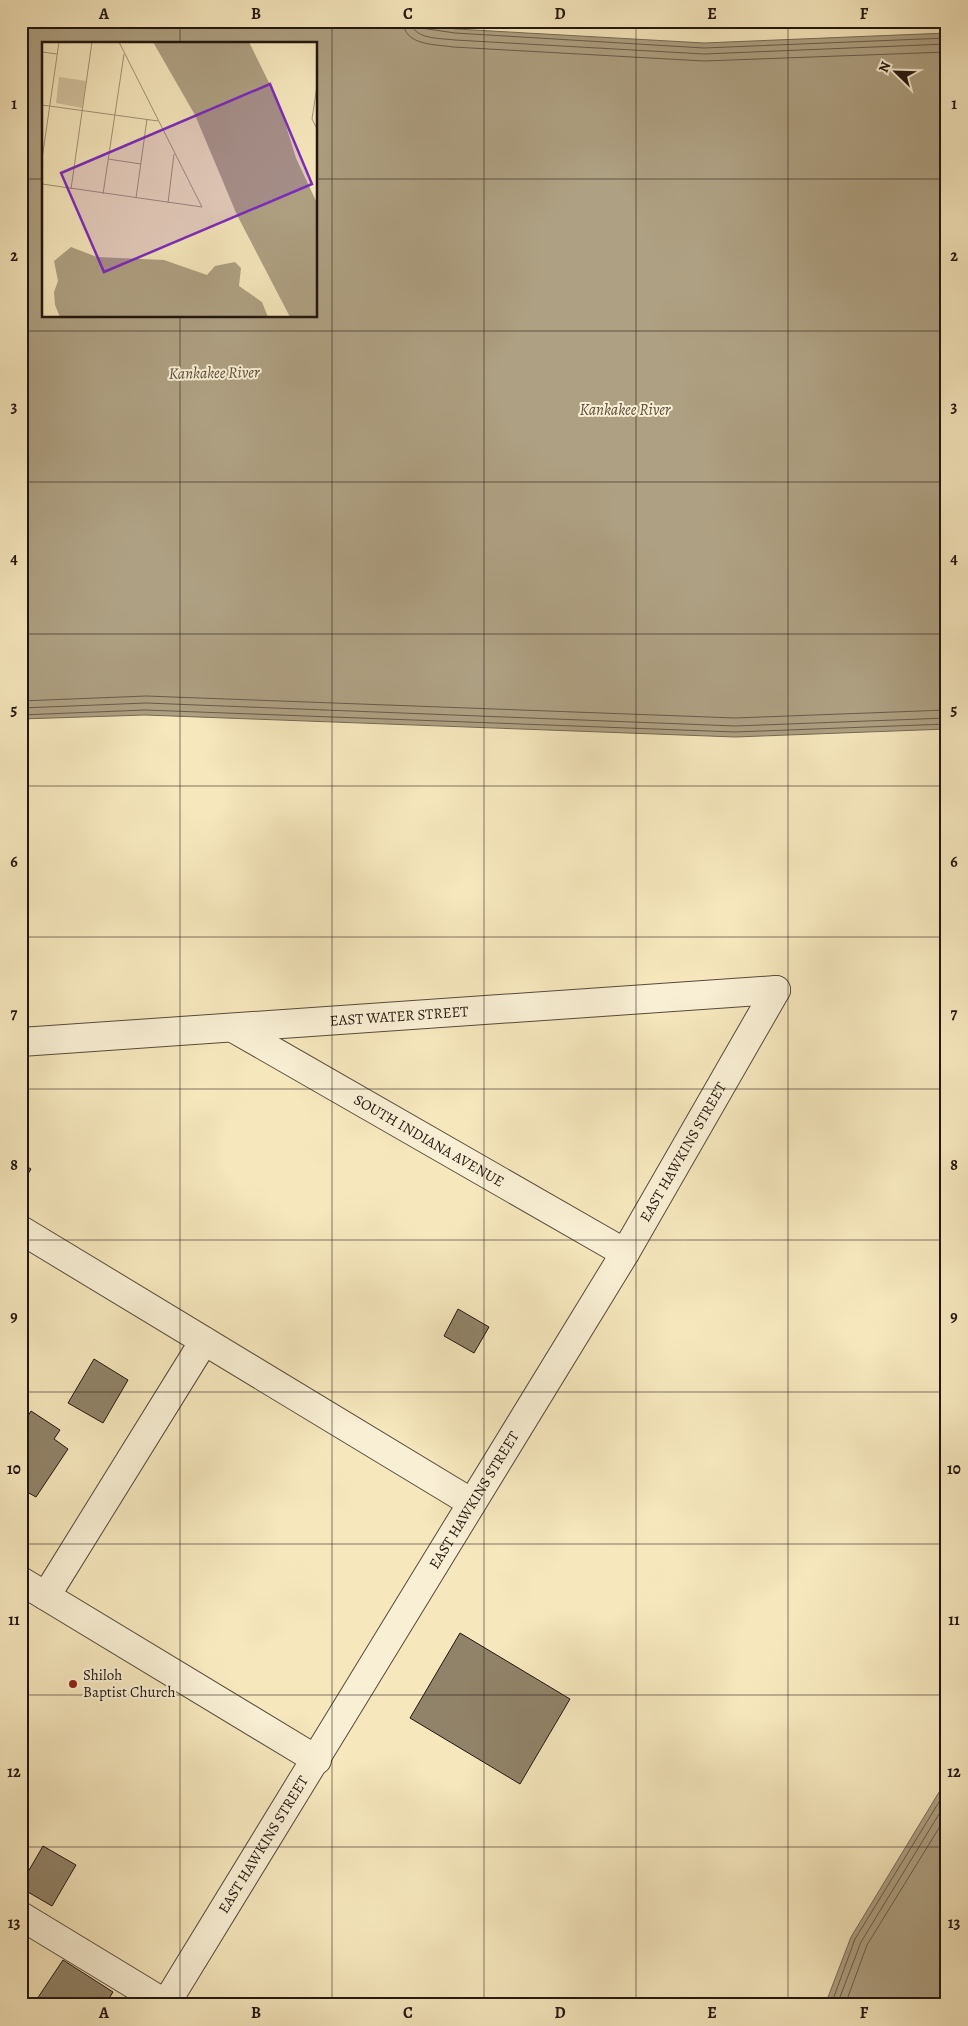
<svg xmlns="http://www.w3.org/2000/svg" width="968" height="2026" font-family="Alegreya,serif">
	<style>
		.water { fill: #aea082; stroke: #766954; fill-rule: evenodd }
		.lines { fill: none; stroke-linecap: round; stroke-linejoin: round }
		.shore { stroke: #685b48; stroke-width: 1 }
		.building { fill: #918369; stroke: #23160f }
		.minor-casing { stroke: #584a3a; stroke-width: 30 }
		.minor { stroke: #f9efd4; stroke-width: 28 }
		.grid { fill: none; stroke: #23160f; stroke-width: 1; stroke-opacity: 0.55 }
		.poi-dot { fill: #8f2418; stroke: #f9efd4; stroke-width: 2 }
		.labels { text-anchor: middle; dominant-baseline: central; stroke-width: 4; stroke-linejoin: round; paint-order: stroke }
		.street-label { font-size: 15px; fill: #23160f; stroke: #f9efd4 }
		.poi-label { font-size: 15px; fill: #23160f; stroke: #f9efd4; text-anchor: start }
		.water-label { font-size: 16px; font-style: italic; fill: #5b4d3d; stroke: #f9efd4 }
		.inset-road { fill: none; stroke: #a29377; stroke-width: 1 }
		.view { fill: #7b2cbf; fill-opacity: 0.15; stroke: #7b2cbf; stroke-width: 2.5 }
		.inset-edge { fill: none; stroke: #23160f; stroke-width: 2.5 }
		.neatline { fill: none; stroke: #23160f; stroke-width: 2 }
		.grid-label { font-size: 16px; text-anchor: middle; font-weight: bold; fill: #23160f }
	</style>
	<rect width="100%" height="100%" fill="#f6e7bd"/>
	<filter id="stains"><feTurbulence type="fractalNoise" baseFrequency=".004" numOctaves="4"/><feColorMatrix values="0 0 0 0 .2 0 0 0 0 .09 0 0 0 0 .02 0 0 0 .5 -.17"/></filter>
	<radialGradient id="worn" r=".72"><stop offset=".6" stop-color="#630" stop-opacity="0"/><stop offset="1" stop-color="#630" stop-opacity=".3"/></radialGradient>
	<g class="water">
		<path d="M21,21H406L456,29L704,43L947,33V729L735,737L145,715L21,719ZM44,44H316V316H44Z"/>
		<polygon points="947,1779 947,2005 825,2005 851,1937"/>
	</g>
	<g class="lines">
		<g class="shore">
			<path d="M403,21C404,46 434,44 453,47L704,61L947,52"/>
			<path d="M411,21C412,40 441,38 455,40L704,54L947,44"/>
			<polyline points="417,21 418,26 421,28 455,33 704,48 947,38"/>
			<polyline points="21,701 146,696 735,718 947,710"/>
			<polyline points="21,708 146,703 735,726 947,718"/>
			<polyline points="21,715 145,710 735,732 947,724"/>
			<polyline points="831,2005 855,1939 947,1789"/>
			<polyline points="837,2005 861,1942 947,1801"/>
			<polyline points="845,2005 867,1945 947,1815"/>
		</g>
	</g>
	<g class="building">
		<polygon points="21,1163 31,1169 21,1185"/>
		<polygon points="458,1309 489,1327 474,1353 444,1336"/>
		<polygon points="94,1359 128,1380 103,1423 68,1403"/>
		<polygon points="31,1411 60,1430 54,1439 68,1449 36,1497 27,1492 21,1501 21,1427"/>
		<polygon points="460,1633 570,1699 520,1784 410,1718"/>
		<polygon points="21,1697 26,1700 21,1708"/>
		<polygon points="43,1846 76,1865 52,1906 21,1888 21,1884"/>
		<polygon points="63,1960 113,1992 105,2005 46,2005 37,1999"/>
	</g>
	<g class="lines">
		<defs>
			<g id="minor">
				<path id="s1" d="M233,1028L625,1253"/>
				<path id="s2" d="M21,1042L776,990"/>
				<polyline points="21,1230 472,1503"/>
				<polyline points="21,1581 317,1760"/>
				<polyline points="46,1596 204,1341"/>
				<polyline points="21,1916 166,2004"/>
				<path id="s3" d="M165,2005L625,1253L776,990"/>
			</g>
		</defs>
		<use href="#minor" class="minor-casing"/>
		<use href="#minor" class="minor"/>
	</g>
	<path class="grid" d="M180,21V44M332,21V2005M484,21V2005M636,21V2005M788,21V2005M21,179H44M316,179H947M180,316V2005M21,331H947M21,482H947M21,634H947M21,786H947M21,937H947M21,1089H947M21,1240H947M21,1392H947M21,1544H947M21,1695H947M21,1847H947"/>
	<circle class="poi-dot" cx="73" cy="1684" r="5"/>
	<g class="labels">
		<g class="street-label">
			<text stroke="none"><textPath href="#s2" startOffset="379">EAST WATER STREET</textPath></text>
			<text stroke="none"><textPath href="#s1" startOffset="226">SOUTH INDIANA AVENUE</textPath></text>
			<text stroke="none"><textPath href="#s3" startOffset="998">EAST HAWKINS STREET</textPath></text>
			<text stroke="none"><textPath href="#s3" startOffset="592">EAST HAWKINS STREET</textPath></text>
			<text stroke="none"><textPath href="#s3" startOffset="188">EAST HAWKINS STREET</textPath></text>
		</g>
		<g class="poi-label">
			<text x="83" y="1675">Shiloh<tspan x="83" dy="17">Baptist Church</tspan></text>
		</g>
		<g class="water-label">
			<text transform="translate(214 373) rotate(-1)">Kankakee River</text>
			<text x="625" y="410">Kankakee River</text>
		</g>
	</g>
	<g transform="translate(42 42)">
		<rect width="275" height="275" fill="#f6e7bd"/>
		<path d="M17,35L44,39L40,66L14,61Z" fill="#d2c39f"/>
		<path d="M111,0H207L237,61L254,116L275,161V275H248L195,173L153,73ZM29,205L55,215L122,218L165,233L173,224L193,220L199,226L197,244L220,260L226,275H18L13,263L12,250L16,239L12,219Z" fill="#aea082"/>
		<path class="inset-road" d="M77,0L160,165M0,10L15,12M275,44L270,77L275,87M0,63L116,79M0,117L17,0M66,117L99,122M0,142L160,165M29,147L50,0M61,152L82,12M94,156L105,77M126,161L132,112"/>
		<path class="view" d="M228,42L270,142L62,230L19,131Z"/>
		<rect width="275" height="275" class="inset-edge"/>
	</g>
	<rect width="968" height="2026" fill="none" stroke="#f6e7bd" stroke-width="55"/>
	<g transform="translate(896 72) rotate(293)" stroke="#f9efd4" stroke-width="4" paint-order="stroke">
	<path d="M0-4L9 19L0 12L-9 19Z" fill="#23160f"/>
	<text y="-8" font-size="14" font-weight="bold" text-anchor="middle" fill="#23160f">N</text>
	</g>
	<rect x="28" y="28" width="912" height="1970" class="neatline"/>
	<g class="grid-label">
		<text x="104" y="19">A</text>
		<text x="256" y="19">B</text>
		<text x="408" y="19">C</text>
		<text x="560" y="19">D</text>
		<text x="712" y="19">E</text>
		<text x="864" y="19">F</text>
		<text x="14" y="109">1</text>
		<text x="954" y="109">1</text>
		<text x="14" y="261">2</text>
		<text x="954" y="261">2</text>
		<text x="14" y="412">3</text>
		<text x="954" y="412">3</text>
		<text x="14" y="564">4</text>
		<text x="954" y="564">4</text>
		<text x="14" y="715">5</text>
		<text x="954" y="715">5</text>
		<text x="14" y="867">6</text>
		<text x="954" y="867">6</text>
		<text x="14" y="1019">7</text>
		<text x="954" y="1019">7</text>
		<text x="14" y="1170">8</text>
		<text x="954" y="1170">8</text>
		<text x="14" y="1322">9</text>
		<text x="954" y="1322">9</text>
		<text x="14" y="1474">10</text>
		<text x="954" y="1474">10</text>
		<text x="14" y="1625">11</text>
		<text x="954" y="1625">11</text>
		<text x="14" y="1777">12</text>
		<text x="954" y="1777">12</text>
		<text x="14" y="1928">13</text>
		<text x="954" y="1928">13</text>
		<text x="104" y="2018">A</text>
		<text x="256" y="2018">B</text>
		<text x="408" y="2018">C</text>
		<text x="560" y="2018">D</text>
		<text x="712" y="2018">E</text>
		<text x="864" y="2018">F</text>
	</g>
	<rect width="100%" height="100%" filter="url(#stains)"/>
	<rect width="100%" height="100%" fill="url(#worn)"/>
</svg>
